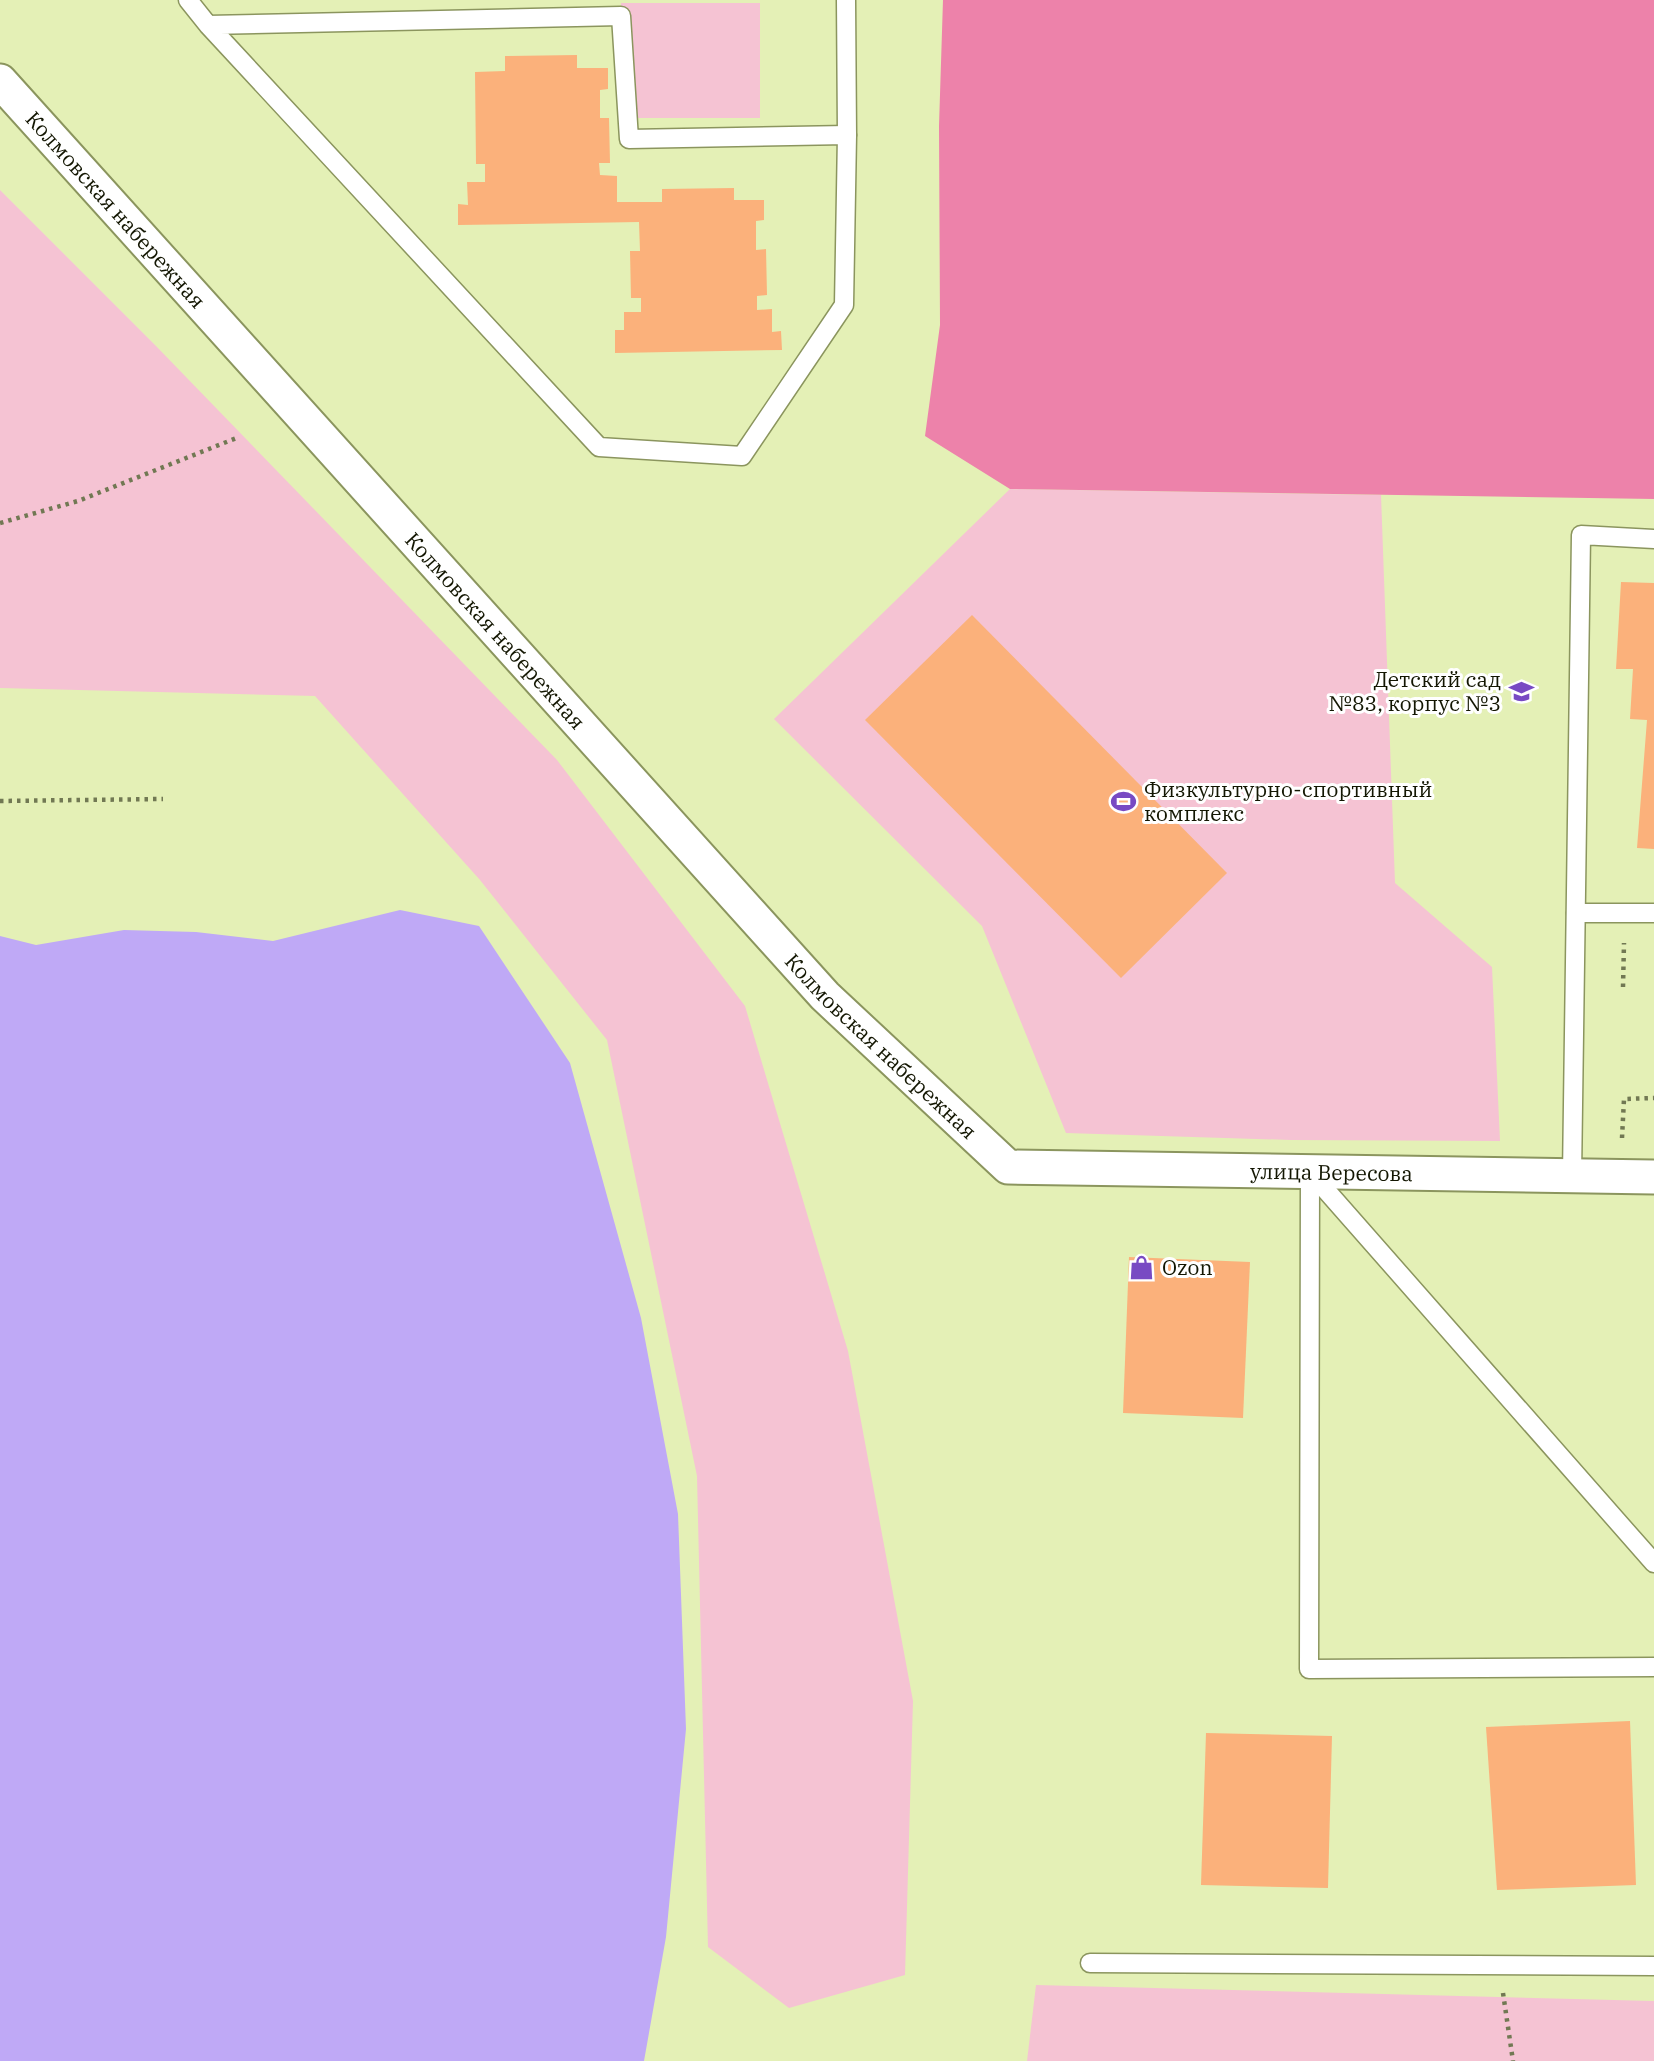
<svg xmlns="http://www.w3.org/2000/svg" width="1654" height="2061" font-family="'IBM Plex Serif',serif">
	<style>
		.green { fill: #f5c3d3 }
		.forest { fill: #ed82aa }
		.water { fill: #bfa9f6 }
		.building { fill: #fbb17b }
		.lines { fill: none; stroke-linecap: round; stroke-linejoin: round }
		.service-casing { stroke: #8b955e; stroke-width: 21 }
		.minor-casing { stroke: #8b955e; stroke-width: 37 }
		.path { stroke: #717853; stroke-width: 4.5; stroke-dasharray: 3.5 5; stroke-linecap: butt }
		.service { stroke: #fff; stroke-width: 18 }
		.minor { stroke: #fff; stroke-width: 33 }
		.labels { text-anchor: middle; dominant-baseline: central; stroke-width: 6; stroke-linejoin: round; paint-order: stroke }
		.street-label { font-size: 21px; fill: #131602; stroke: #fff }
		.poi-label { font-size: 21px; fill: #131602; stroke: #fff; text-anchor: start }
	</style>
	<rect width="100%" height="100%" fill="#e4f0b6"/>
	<g class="green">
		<polygon points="621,3 760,3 760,118 622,118"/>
		<polygon points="0,190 156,346 557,760 745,1006 848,1351 913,1701 905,1975 789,2008 708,1947 697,1476 607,1040 480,880 315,696 0,688"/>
		<polygon points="1010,489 1381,495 1395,883 1492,967 1500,1141 1291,1140 1066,1133 982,926 774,719"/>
		<polygon points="1036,1985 1654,2001 1654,2061 1027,2061"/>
	</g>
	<polygon class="forest" points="943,0 1654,0 1654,499 1010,489 925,436 940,325 939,126"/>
	<polygon class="water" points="400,910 479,926 570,1063 641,1318 678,1514 686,1729 666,1937 644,2061 0,2061 0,936 36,945 124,930 196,932 273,941"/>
	<g class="building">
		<polygon points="577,55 577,68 608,68 608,89 600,90 600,118 609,118 610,163 599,163 600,175 617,176 617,202 662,202 662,189 734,188 734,200 764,200 764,220 756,221 756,250 766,249 767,295 757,296 757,310 772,309 772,332 781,331 782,350 615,353 615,330 624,330 624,312 641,312 641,298 631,298 630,251 640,251 639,222 458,225 458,204 468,205 467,182 485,182 485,164 476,164 475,72 505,71 505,56"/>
		<polygon points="1621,582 1654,583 1654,849 1637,848 1647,720 1630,719 1633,669 1616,669"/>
		<polygon points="972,615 1227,873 1121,978 865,720"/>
		<polygon points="1129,1257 1250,1262 1243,1418 1123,1413"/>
		<polygon points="1630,1721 1636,1885 1497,1890 1486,1727"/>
		<polygon points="1206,1733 1332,1736 1328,1888 1201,1885"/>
	</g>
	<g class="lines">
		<defs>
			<g id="service">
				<polyline points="188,0 208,25 599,447 742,456 844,305 847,135 629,139 621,16 208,25"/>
				<polyline points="846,0 847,135"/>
				<polyline points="1576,913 1654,913"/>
				<polyline points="1310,1172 1309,1669 1654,1667"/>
				<polyline points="1310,1172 1654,1563"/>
				<polyline points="1572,1176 1581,535 1654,539"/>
				<polyline points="1090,1963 1654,1966"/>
			</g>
			<g id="minor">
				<path id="s1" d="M0,81L825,996L1008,1167L1654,1177"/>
			</g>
		</defs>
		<use href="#service" class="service-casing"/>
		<use href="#minor" class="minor-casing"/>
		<g class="path">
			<polyline points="0,523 78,501 239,437"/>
			<polyline points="0,801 163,799"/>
			<polyline points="1623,987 1624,943"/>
			<polyline points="1622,1138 1624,1099 1654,1098"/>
			<polyline points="1503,1993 1513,2061"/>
		</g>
		<use href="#service" class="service"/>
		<use href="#minor" class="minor"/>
	</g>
	<defs>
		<symbol id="school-bare" viewBox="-9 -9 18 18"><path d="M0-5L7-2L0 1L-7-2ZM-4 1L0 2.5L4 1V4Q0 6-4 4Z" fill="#784ac3" stroke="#fff" stroke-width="2.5" paint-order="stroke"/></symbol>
		<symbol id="stadium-bare" viewBox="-9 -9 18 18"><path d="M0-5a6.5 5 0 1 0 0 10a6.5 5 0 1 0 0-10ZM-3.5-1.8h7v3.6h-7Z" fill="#784ac3" stroke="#fff" stroke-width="2.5" paint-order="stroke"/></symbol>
		<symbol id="shop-bare" viewBox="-9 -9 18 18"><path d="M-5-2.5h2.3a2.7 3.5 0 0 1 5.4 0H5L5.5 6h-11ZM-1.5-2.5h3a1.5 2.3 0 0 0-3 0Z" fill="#784ac3" stroke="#fff" stroke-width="2.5" paint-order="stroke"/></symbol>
	</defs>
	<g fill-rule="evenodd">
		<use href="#school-bare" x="1504" y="674" width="35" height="35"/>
		<use href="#stadium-bare" x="1106" y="784" width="35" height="35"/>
		<use href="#shop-bare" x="1124" y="1250" width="35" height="35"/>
	</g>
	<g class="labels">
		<g class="street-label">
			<text stroke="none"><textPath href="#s1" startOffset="173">Колмовская набережная</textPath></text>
			<text stroke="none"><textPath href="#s1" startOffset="740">Колмовская набережная</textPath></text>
			<text stroke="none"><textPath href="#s1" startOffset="1307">Колмовская набережная</textPath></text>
			<text stroke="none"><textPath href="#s1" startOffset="1806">улица Вересова</textPath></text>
		</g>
		<g class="poi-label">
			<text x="1501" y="679" text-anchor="end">Детский сад<tspan x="1501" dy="24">№83, корпус №3</tspan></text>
			<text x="1144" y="789">Физкультурно-спортивный<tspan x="1144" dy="24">комплекс</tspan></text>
			<text x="1162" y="1267">Ozon</text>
		</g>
	</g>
</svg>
